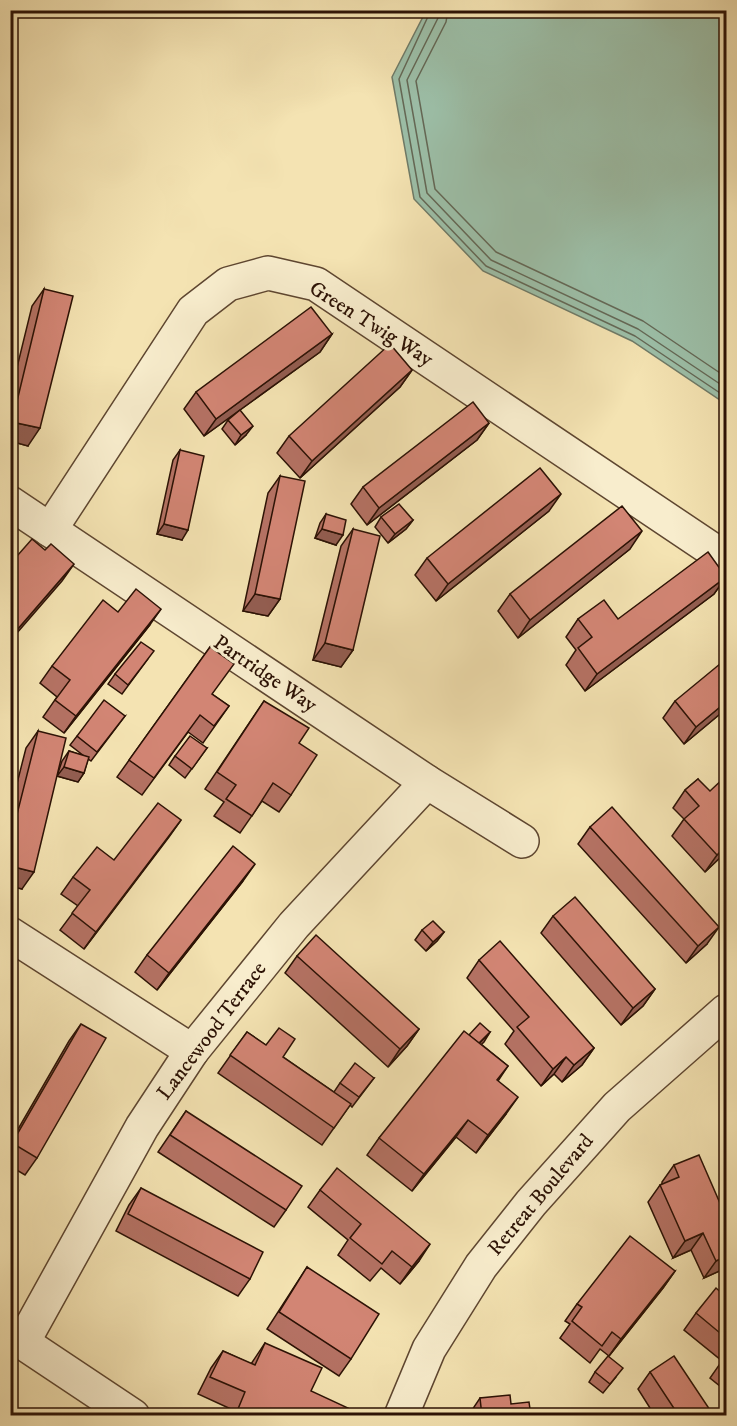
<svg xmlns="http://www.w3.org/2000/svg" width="737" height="1426" font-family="'IM FELL DW Pica',serif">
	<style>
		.water { fill: #9cbfa8; stroke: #6f7a67; stroke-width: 1.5 }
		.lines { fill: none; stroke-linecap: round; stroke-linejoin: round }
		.shore { stroke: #646856; stroke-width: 1.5 }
		.minor-casing { stroke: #5e4630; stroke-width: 36 }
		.minor { stroke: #f8edcd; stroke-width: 33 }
		.wall { fill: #b57264; stroke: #2c1205; stroke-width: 1.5 }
		.shaded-wall { fill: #935d51; stroke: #2c1205; stroke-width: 1.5 }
		.building { fill: #d28574; stroke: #2c1205; stroke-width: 1.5 }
		.labels { text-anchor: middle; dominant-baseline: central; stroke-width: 6; stroke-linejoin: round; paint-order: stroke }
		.street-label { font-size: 21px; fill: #2c1205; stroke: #f8edcd }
	</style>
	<rect width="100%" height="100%" fill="#f4e3b2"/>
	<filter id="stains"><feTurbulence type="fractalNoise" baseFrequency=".00333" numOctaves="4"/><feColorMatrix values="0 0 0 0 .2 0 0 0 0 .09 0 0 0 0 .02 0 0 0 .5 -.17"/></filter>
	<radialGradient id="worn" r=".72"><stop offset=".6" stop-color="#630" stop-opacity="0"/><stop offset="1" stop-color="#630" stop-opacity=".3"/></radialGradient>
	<polygon class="water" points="426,11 726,11 726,404 632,341 483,271 414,199 392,77"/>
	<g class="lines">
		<g class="shore">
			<polyline points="431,10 399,79 420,197 486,266 635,336 726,397"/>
			<polyline points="439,10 438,18 407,80 427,193 491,260 638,329 726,388"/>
			<polyline points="448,10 446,22 416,81 435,189 496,252 643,321 726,377"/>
		</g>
		<defs>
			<g id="minor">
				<polyline points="10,503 427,782 522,841"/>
				<polyline points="50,530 193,311 228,284 268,273 316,284 726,559"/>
				<polyline points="10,934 192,1051"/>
				<polyline points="10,1334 133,1416"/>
				<polyline points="23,1342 142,1127 192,1051 294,925 427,782"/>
				<polyline points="401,1416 429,1349 481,1266 531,1203 617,1107 726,1011"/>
			</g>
		</defs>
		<use href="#minor" class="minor-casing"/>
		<use href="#minor" class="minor"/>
	</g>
	<g class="wall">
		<polygon points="44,289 28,446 10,441 10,396 32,306"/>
		<polygon points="332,334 320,352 204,436 184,409 196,392"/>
		<polygon points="412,370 400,387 300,478 277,453 289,436"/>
		<polygon points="228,420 246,435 235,445 222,429"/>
		<polygon points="489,423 477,440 367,525 351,504 363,487"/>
		<polygon points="180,450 182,540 157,534 173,460"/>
		<polygon points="280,476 280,599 268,616 243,611 268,493"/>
		<polygon points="549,511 436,601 415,575 427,558"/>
		<polygon points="326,514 336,545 315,538 320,523"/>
		<polygon points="381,517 413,520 406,529 388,543 375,527"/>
		<polygon points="353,529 353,650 341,667 313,660 341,546"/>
		<polygon points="630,549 518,638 498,611 510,594"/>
		<polygon points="726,577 714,594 585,691 566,665 576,650 566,637 578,619 618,619"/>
		<polygon points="149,626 64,733 43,717 57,697 40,683 52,666"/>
		<polygon points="210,647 212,694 229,706 203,743 188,732 142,795 117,777"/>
		<polygon points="147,660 122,694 108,684 115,674"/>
		<polygon points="264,701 299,743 291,795 279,812 262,801 240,833 214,816 224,802 205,789"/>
		<polygon points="675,701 726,709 684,744 663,718"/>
		<polygon points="125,716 91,761 88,759 84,773 78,782 57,776 62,761 69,751 84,756 70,745 77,736"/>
		<polygon points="38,731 22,889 10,886 10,811 26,748"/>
		<polygon points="207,748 185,778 169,765 175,756"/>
		<polygon points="698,779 726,852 705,872 672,836 684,819 673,808 685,790"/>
		<polygon points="181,820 84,949 60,930 78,906 61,894 73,877 114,860"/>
		<polygon points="590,827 707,944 686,963 578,844"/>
		<polygon points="243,881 157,990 135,972 147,955"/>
		<polygon points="553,916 655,989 643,1006 621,1025 541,933"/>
		<polygon points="422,930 444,932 437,941 426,951 415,940"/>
		<polygon points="297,956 419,1029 407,1046 388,1067 285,973"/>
		<polygon points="479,960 594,1048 582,1065 562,1082 554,1074 541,1086 505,1044 514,1031 467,978"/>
		<polygon points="81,1024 37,1158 25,1175 10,1166 10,1143 69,1041"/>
		<polygon points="247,1032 334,1092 340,1083 374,1078 352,1107 350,1105 322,1145 218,1073"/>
		<polygon points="490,1032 481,1044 508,1066 498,1081 506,1114 476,1153 456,1137 412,1191 367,1155 379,1138 469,1035"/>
		<polygon points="186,1111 286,1210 274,1227 158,1152"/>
		<polygon points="674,1165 726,1268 704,1278 691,1250 673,1258 648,1202 660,1185 662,1184 662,1182"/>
		<polygon points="141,1188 250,1279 238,1296 116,1231 129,1205"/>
		<polygon points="320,1190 419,1261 400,1284 381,1268 370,1281 338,1255 348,1240 308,1207"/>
		<polygon points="307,1267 351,1359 339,1376 267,1329"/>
		<polygon points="675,1271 663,1288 609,1356 600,1349 590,1363 560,1338 570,1324 565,1321 577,1304"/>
		<polygon points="726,1297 726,1391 710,1378 722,1361 684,1330 696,1313"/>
		<polygon points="265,1343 311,1391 344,1416 231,1416 233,1410 198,1394 211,1368 223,1351 251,1364"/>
		<polygon points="595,1372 616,1377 603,1393 589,1382"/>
		<polygon points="650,1372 714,1416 655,1416 638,1389"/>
		<polygon points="480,1398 511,1404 531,1416 468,1416"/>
	</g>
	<g class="shaded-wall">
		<polygon points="332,334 320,352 204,436 216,419"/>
		<polygon points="412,370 400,387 300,478 312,461"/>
		<polygon points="12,422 40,428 28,446 10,441 10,424"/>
		<polygon points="489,423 477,440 367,525 379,508"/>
		<polygon points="253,426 246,435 235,445 241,435"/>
		<polygon points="561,494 549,511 436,601 448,584"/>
		<polygon points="413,520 406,529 388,543 395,534"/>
		<polygon points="164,524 188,530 182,540 157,534"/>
		<polygon points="322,529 343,535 336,545 315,538"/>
		<polygon points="642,531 630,549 518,638 530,620"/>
		<polygon points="74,564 62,581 10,641 10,638"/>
		<polygon points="726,577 714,594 585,691 597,674"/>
		<polygon points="255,594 280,599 268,616 243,611"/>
		<polygon points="161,609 149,626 64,733 76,716"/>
		<polygon points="325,643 353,650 341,667 313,660"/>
		<polygon points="726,702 726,709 684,744 696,727"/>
		<polygon points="64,767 84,773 78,782 57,776"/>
		<polygon points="181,820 169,837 84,949 96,932"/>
		<polygon points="726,846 726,852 705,872 717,855"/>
		<polygon points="255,864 243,881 157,990 169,973"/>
		<polygon points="10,866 34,872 22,889 10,886"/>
		<polygon points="719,927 707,944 686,963 698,946"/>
		<polygon points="444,932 437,941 426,951 433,942"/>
		<polygon points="655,989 643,1006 621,1025 633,1008"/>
		<polygon points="419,1029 407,1046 388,1067 400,1049"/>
		<polygon points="490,1032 484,1042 470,1055 477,1046"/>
		<polygon points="594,1048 582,1065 562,1082 574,1065"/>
		<polygon points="566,1057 554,1074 541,1086 553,1069"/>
		<polygon points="518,1097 506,1114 476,1153 488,1135"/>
		<polygon points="468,1120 456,1137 412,1191 424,1174"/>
		<polygon points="703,1233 691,1250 673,1258 685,1241"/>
		<polygon points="430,1244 419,1261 400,1284 412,1267"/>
		<polygon points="726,1256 726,1268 704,1278 716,1261"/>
		<polygon points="675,1271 663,1288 609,1356 621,1339"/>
	</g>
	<g class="building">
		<polygon points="44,289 73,296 40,428 12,422"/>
		<polygon points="311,307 332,334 216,419 196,392"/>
		<polygon points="390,344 412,370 312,461 289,436"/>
		<polygon points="473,402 489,423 379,508 363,487"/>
		<polygon points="240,410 253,426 241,435 228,420"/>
		<polygon points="180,450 204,456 188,530 164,524"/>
		<polygon points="540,468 561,494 448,584 427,558"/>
		<polygon points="280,476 305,481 280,599 255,594"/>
		<polygon points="399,504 413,520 395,534 381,517"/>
		<polygon points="622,506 642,531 530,620 510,594"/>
		<polygon points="326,514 346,520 343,535 322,529"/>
		<polygon points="353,529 380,536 353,650 325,643"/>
		<polygon points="32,539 45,550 51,544 74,564 10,638 10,564"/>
		<polygon points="708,552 726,577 597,674 578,648 592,637 578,619 604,600 618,619"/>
		<polygon points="136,589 161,609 76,716 55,700 70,680 52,666 103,600 118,612"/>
		<polygon points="141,642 154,651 128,685 115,674"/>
		<polygon points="210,647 234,664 212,694 229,706 214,726 200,715 154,778 129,760"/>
		<polygon points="726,659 726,702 696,727 675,701"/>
		<polygon points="104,700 125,716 97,752 77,736"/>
		<polygon points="264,701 309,728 299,743 317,755 291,795 273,783 252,816 226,799 236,785 217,772"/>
		<polygon points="38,731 66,738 34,872 10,866 10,842"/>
		<polygon points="190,736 207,748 192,769 175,756"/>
		<polygon points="69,751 89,757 84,773 64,767"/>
		<polygon points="726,776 726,846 717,855 684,819 699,806 685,790 698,779 710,791"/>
		<polygon points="158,803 181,820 96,932 72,913 90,890 73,877 97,847 114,860"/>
		<polygon points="612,807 719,927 698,946 590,827"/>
		<polygon points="233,846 255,864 169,973 147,955"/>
		<polygon points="575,897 655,989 633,1008 553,916"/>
		<polygon points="433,921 444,932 433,942 422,930"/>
		<polygon points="316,935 419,1029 400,1049 297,956"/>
		<polygon points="500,941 594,1048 574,1065 566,1057 553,1069 517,1027 529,1017 479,960"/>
		<polygon points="480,1023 490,1032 479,1043 469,1035"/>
		<polygon points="81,1024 106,1038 37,1158 12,1143"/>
		<polygon points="279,1028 295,1039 283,1057 351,1104 334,1128 230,1055 247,1032 266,1045"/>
		<polygon points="464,1031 508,1066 497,1080 518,1097 488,1135 468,1120 424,1174 379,1138"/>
		<polygon points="355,1063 374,1078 359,1097 340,1083"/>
		<polygon points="186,1111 302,1186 286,1210 170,1135"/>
		<polygon points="699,1155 726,1217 726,1256 716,1261 703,1233 685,1241 660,1185 679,1177 674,1165"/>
		<polygon points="337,1168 430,1244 412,1267 392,1251 382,1264 350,1238 361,1224 320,1190"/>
		<polygon points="141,1188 263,1252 250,1279 128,1214"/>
		<polygon points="630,1236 675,1271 621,1339 612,1332 602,1346 572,1321 582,1307 577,1304"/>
		<polygon points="307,1267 379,1314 351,1359 279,1312"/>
		<polygon points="716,1288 726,1297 726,1338 696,1313"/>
		<polygon points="265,1343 322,1368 311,1391 348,1408 344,1416 251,1416 238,1409 245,1392 210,1377 223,1351 255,1365"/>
		<polygon points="726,1355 726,1364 722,1360"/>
		<polygon points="608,1356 623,1368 610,1384 595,1372"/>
		<polygon points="674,1356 714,1416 679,1416 650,1372"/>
		<polygon points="510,1395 511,1404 529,1402 531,1416 482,1416 480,1398"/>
		<polygon points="602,1411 604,1416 592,1416"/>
	</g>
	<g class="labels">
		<g class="street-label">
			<text transform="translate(371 324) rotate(32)">Green Twig Way</text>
			<text transform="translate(265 674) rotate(34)">Partridge Way</text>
			<text transform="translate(212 1031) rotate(-53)">Lancewood Terrace</text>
			<text transform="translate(541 1195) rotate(-50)">Retreat Boulevard</text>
		</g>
	</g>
	<rect width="737" height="1426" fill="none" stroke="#f4e3b2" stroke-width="36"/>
	<rect x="12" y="12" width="713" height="1402" fill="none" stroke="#2c1205" stroke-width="3"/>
	<rect x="18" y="18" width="701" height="1390" fill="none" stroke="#2c1205" stroke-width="1.5"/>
	<rect width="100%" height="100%" filter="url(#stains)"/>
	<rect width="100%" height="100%" fill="url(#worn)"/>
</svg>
